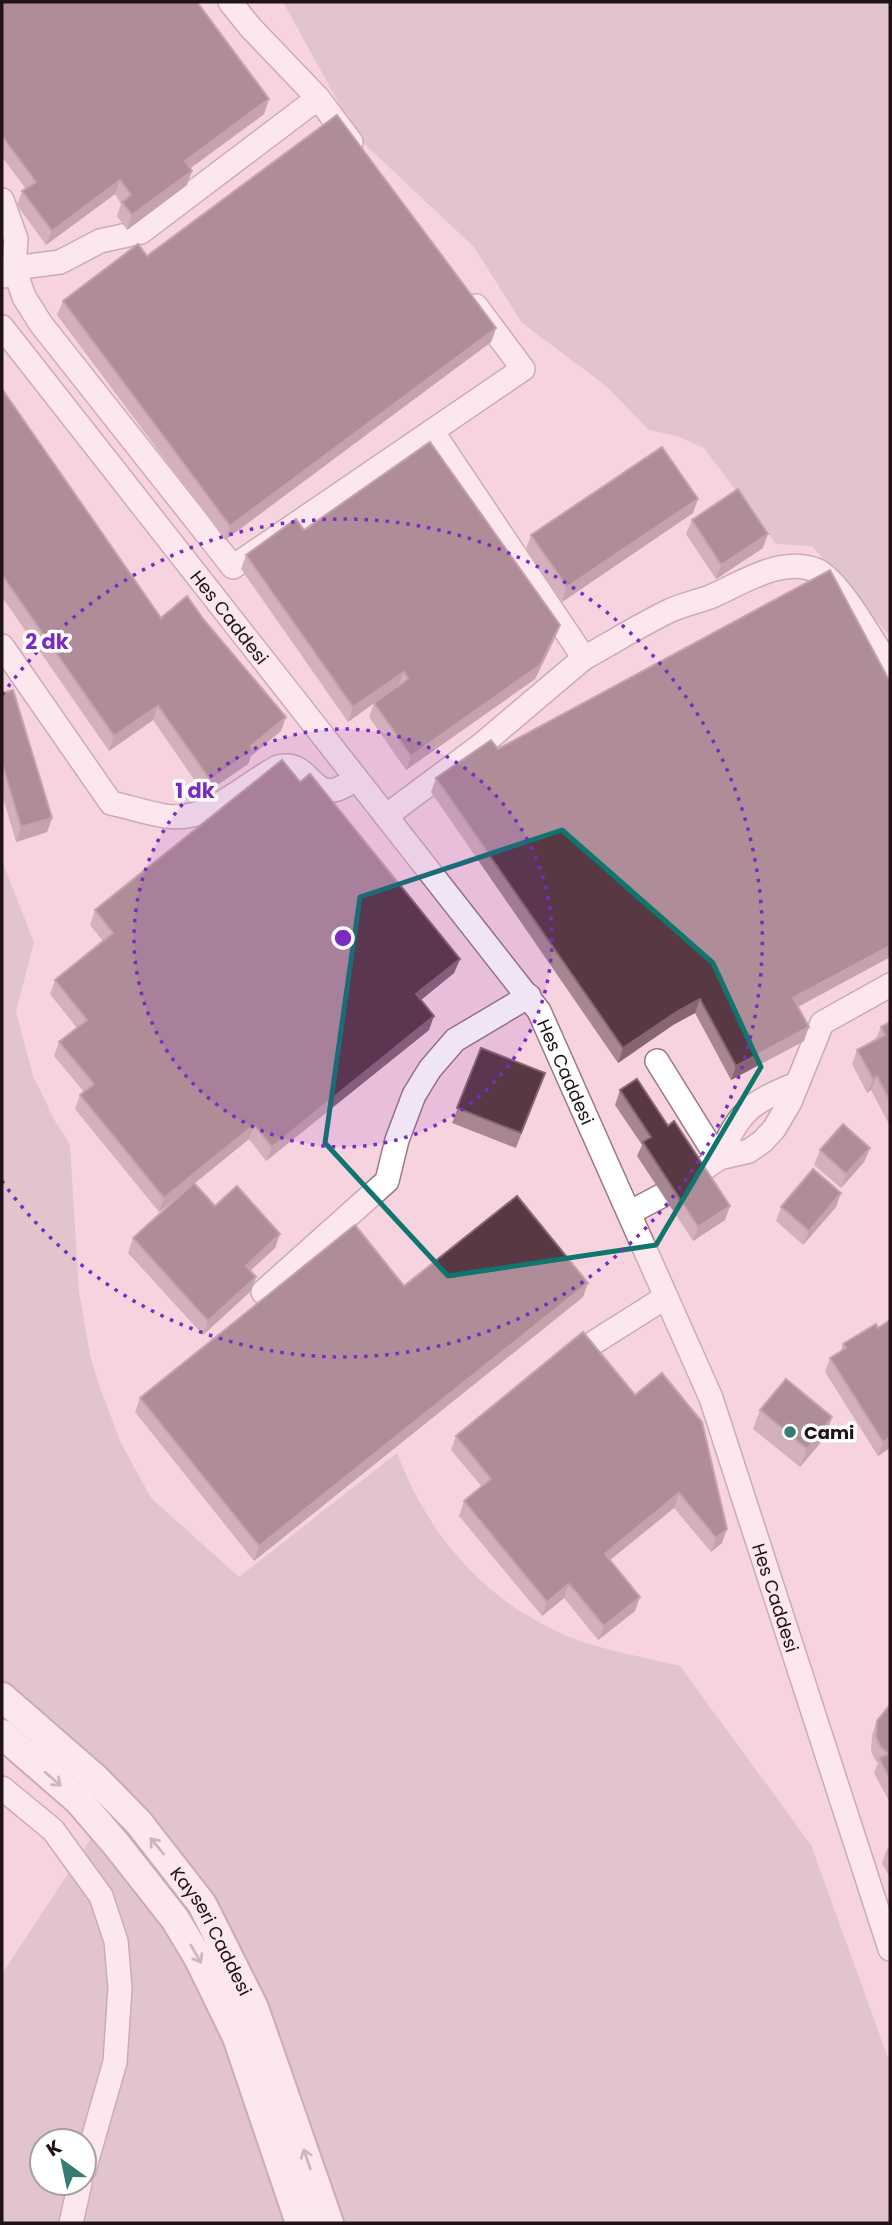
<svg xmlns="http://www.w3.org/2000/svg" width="892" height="2225" font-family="Poppins,sans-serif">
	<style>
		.green { fill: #c8b1b8; fill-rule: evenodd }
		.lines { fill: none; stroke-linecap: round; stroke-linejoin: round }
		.minor-casing { stroke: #9a7984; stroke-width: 26 }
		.major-casing { stroke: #9a7984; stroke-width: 32 }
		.minor { stroke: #fff; stroke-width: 23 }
		.major { stroke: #fff; stroke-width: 28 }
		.wall { fill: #a78691 }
		.shaded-wall { fill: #876672 }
		.building { fill: #573843; stroke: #876672; stroke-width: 2 }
		.oneway { stroke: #9a9597 }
		.marked { fill: none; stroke: #0f766e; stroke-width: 5; stroke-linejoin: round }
		.ring { fill: none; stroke: #7b2cbf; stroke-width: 3.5; stroke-dasharray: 3.5 7 }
		.poi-dot { fill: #357c74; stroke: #fff; stroke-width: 2.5 }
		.labels { text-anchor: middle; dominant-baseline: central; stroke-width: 7; stroke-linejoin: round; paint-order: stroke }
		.street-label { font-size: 18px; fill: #1f1317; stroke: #fff }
		.poi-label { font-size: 18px; font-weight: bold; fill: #1f1317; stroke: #fff; text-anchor: start }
		.centre { fill: #7b2cbf; stroke: #fff; stroke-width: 3.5 }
		.ring-label { font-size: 21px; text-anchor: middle; font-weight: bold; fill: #7b2cbf; stroke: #fff; stroke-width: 7; stroke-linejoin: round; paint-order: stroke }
	</style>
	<rect width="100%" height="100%" fill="#f7d3df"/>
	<g class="green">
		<polygon points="283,2 890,2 890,639 888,634 812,546 776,544 704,448 677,436 649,430 606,386 522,323 474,247 358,138"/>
		<path d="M2,861L34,942L16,1011L33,1076L55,1121L70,1144L79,1291L90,1355L99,1385L121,1443L151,1498L239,1577L397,1453C429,1537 487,1604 572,1638C606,1651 644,1657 680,1666L811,1845L890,2063V2223H2V1974L105,1817L2,1720ZM42,2141H84V2183H42Z"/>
	</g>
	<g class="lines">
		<defs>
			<g id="minor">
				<polyline points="230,2 251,28 318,98 351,142"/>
				<polyline points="318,98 141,232 100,241 60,262 14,268 24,297 41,324 233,567 523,369 476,306"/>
				<polyline points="2,200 16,239 14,268 4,276"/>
				<path id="s1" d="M2,327L539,1011L711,1398L890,1949"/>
				<path d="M2,646L111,803C129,807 147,813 165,816C209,823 242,786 278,767C316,758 309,815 356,778"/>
				<path d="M584,658C613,642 640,625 669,611C682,605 696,602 710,597C741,584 780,556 816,570C838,578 876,646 890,668"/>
				<polyline points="386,816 480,746 584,658 432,431"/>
				<polyline points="657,1061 718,1159"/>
				<path d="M719,1158C740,1111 748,1104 796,1084"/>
				<polyline points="695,1175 719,1158 749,1151 763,1141 774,1129 790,1102 822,1023 890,985"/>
				<polyline points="629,1213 663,1195"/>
				<polyline points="263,1292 387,1181 397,1140 414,1095 430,1069 455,1040 529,996"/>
				<polyline points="593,1343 666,1297"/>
				<polyline points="2,1788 53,1830 101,1896 116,1941 120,1988 115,2062 84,2170"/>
				<polyline points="71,2223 80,2183"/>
			</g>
			<g id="major">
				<path id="s2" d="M2,1697L95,1778L139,1823L202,1904L254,2008L329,2223"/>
				<polyline points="2,1734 79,1801 116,1844 175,1919 199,1959 237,2037 300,2223"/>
			</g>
		</defs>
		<use href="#minor" class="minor-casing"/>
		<use href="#major" class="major-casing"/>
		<use href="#minor" class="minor"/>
		<use href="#major" class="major"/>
	</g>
	<g class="wall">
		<polygon points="2,2 269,99 264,114 190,168 187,185 127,230 117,216 121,204 115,194 46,245 17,205 22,191 26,189 2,157"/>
		<polygon points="147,256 496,328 491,342 225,540 57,315 63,301"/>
		<polygon points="2,389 161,618 281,731 251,756 248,764 204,794 153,720 109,751 2,597"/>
		<polygon points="693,513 562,602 526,549 531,535"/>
		<polygon points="692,520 763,548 716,579 686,534"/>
		<polygon points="304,530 560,625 554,640 535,679 406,770 369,717 374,703 348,722 241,569 246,555"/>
		<polygon points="890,682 890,957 798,1007 804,1041 731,1080 695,1013 673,1025 618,1063 431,792 436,778 498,749"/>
		<polygon points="2,693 52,818 47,832 16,842 2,794"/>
		<polygon points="300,782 460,959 454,973 421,1000 429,1030 266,1161 249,1139 194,1184 215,1206 280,1234 275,1248 250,1271 256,1277 251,1291 203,1335 128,1253 133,1238 193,1184 159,1212 75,1109 80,1095 84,1092 54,1056 59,1042 77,1028 50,994 55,980 103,941 90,925 95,910"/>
		<polygon points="890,1022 890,1126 871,1090 867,1093 852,1064 857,1050 876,1039 881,1027"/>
		<polygon points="481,1048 545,1073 516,1148 452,1123"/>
		<polygon points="620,1090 725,1220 693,1241 637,1156 642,1145 615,1105"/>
		<polygon points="870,1148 864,1162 841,1188 814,1165 820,1150"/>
		<polygon points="781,1207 836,1207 803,1245 776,1221"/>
		<polygon points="404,1286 583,1297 254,1561 135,1412 140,1398"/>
		<polygon points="878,1328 890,1448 878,1456 825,1372 830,1358 841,1351 843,1344"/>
		<polygon points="583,1332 722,1543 711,1552 674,1508 610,1560 635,1611 598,1640 564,1598 542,1616 459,1516 464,1501 482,1487 451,1450 456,1436"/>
		<polygon points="760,1410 826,1436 800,1467 753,1429"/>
		<polygon points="890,1706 890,1803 874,1773 878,1763 875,1760 871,1751 872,1735 877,1721"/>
		<polygon points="890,1847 890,1878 882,1863 887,1849"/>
	</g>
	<g class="shaded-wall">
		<polygon points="269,99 264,114 180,176 185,161"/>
		<polygon points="192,171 187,185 127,230 132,215"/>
		<polygon points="120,180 115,194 46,245 52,231"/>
		<polygon points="496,328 491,342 225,540 230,526"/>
		<polygon points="698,499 693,513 562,602 567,587"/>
		<polygon points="768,534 763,548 716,579 721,565"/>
		<polygon points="560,625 554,640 535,679 406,770 411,756"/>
		<polygon points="404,672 398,686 348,722 353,707"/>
		<polygon points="158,706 153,720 109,751 114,736"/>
		<polygon points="286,717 281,731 251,756 248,764 204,794 210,780"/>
		<polygon points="52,818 47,832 16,842 21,827"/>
		<polygon points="890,946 890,957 788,1012 793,998"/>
		<polygon points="460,959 454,973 411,1008 416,994"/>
		<polygon points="700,999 695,1013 673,1025 618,1063 623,1048 678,1011"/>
		<polygon points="434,1016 429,1030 266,1161 272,1147"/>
		<polygon points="809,1027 804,1041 731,1080 736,1066"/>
		<polygon points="877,1076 871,1090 867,1093 873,1079"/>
		<polygon points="254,1125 249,1139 159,1212 164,1198"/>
		<polygon points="870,1148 864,1162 841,1188 846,1174"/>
		<polygon points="841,1193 836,1207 803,1245 809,1231"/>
		<polygon points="730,1206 725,1220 693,1241 698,1227"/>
		<polygon points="280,1234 275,1248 240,1280 246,1266"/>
		<polygon points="256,1277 251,1291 203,1335 208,1321"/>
		<polygon points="588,1283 583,1297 254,1561 259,1546"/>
		<polygon points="832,1417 826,1436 800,1467 807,1449"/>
		<polygon points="890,1437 890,1448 878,1456 883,1442"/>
		<polygon points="679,1493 674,1508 600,1568 605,1554"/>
		<polygon points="727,1529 722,1543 711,1552 716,1538"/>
		<polygon points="569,1584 564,1598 542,1616 547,1602"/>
		<polygon points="640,1597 635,1611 598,1640 604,1626"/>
	</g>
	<g class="building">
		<polygon points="2,2 197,2 269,99 185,161 192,171 132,215 122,202 131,195 120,180 52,231 22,191 36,182 2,136"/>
		<polygon points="337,115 496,328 230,526 63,301 138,244 147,256"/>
		<polygon points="2,389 161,618 187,596 204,620 286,717 251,746 253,750 210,780 158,706 114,736 2,575"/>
		<polygon points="430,442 560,625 540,665 411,756 374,703 408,679 404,672 353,707 246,555 296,519 304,530"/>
		<polygon points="662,447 698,499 567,587 531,535"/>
		<polygon points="738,489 768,534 721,565 692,520"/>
		<polygon points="830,570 890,682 890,946 793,998 809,1027 736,1066 700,999 678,1011 623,1048 436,778 491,740 498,749"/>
		<polygon points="13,690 52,818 21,827 2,763 2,693"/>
		<polygon points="282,760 300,782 310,774 460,959 416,994 434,1016 272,1147 254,1125 164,1198 80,1095 94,1084 59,1042 87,1020 55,980 113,933 95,910"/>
		<polygon points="890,1022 890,1102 877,1076 873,1079 857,1050 885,1035 881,1027"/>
		<polygon points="481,1048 545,1073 521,1133 457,1108"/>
		<polygon points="637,1079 668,1126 674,1121 730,1206 698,1227 643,1142 651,1137 620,1090"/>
		<polygon points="843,1124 870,1148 846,1174 820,1150"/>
		<polygon points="813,1169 841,1193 809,1231 781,1207"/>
		<polygon points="194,1183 215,1206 237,1186 280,1234 246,1266 256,1277 208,1321 133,1238"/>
		<polygon points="517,1196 588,1283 259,1546 140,1398 355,1225 404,1286"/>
		<polygon points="890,1320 890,1437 883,1442 830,1358 846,1348 843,1344 876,1324 878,1328"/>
		<polygon points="583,1332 635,1395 662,1373 702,1422 727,1529 716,1538 679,1493 605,1554 640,1597 604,1626 569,1584 547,1602 464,1501 491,1479 456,1436"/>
		<polygon points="786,1379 832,1417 807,1449 760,1410"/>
		<polygon points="889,1706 890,1706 890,1779 879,1758 888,1754 880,1746 876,1737 877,1721"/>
	</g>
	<defs><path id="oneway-shaft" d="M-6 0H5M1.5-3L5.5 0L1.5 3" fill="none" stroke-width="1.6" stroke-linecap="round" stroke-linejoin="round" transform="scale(1.75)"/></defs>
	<g class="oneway">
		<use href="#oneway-shaft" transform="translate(53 1779) rotate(41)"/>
		<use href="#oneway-shaft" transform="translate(157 1846) rotate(-129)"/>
		<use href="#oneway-shaft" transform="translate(196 1954) rotate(60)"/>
		<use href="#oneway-shaft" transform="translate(307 2159) rotate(-109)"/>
	</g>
	<path d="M0 0H892V2225H0ZM562,830L713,963L761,1067L656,1245L448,1276L325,1143L360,897Z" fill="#f7d3df" fill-opacity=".55" fill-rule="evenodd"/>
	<path class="marked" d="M562,830L713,963L761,1067L656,1245L448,1276L325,1143L360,897Z"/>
	<circle cx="343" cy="938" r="209" fill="#7b2cbf" fill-opacity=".12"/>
	<g class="ring">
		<circle cx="343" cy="938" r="209"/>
		<path d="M2 695A419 419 0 1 1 2 1181"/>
	</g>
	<circle class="poi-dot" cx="790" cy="1432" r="7"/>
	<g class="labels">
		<g class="street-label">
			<text stroke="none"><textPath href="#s1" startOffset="369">Hes Caddesi</textPath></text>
			<text stroke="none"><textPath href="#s1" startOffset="936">Hes Caddesi</textPath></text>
			<text stroke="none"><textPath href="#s1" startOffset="1503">Hes Caddesi</textPath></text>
			<text stroke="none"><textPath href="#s2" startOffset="317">Kayseri Caddesi</textPath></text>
		</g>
		<g class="poi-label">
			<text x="804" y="1432">Cami</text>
		</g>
	</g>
	<circle cx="343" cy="938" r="10" class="centre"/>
	<g class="ring-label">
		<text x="47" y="649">2 dk</text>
		<text x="195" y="798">1 dk</text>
	</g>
	<rect width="892" height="2225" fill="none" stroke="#1f1317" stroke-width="7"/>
	<g transform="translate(63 2162) rotate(327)"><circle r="33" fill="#ffffff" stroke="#a5a1a2" stroke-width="2"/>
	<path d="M0-5L12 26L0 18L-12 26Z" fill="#357c74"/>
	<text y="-10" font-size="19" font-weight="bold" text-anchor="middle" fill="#1f1317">K</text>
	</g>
</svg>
